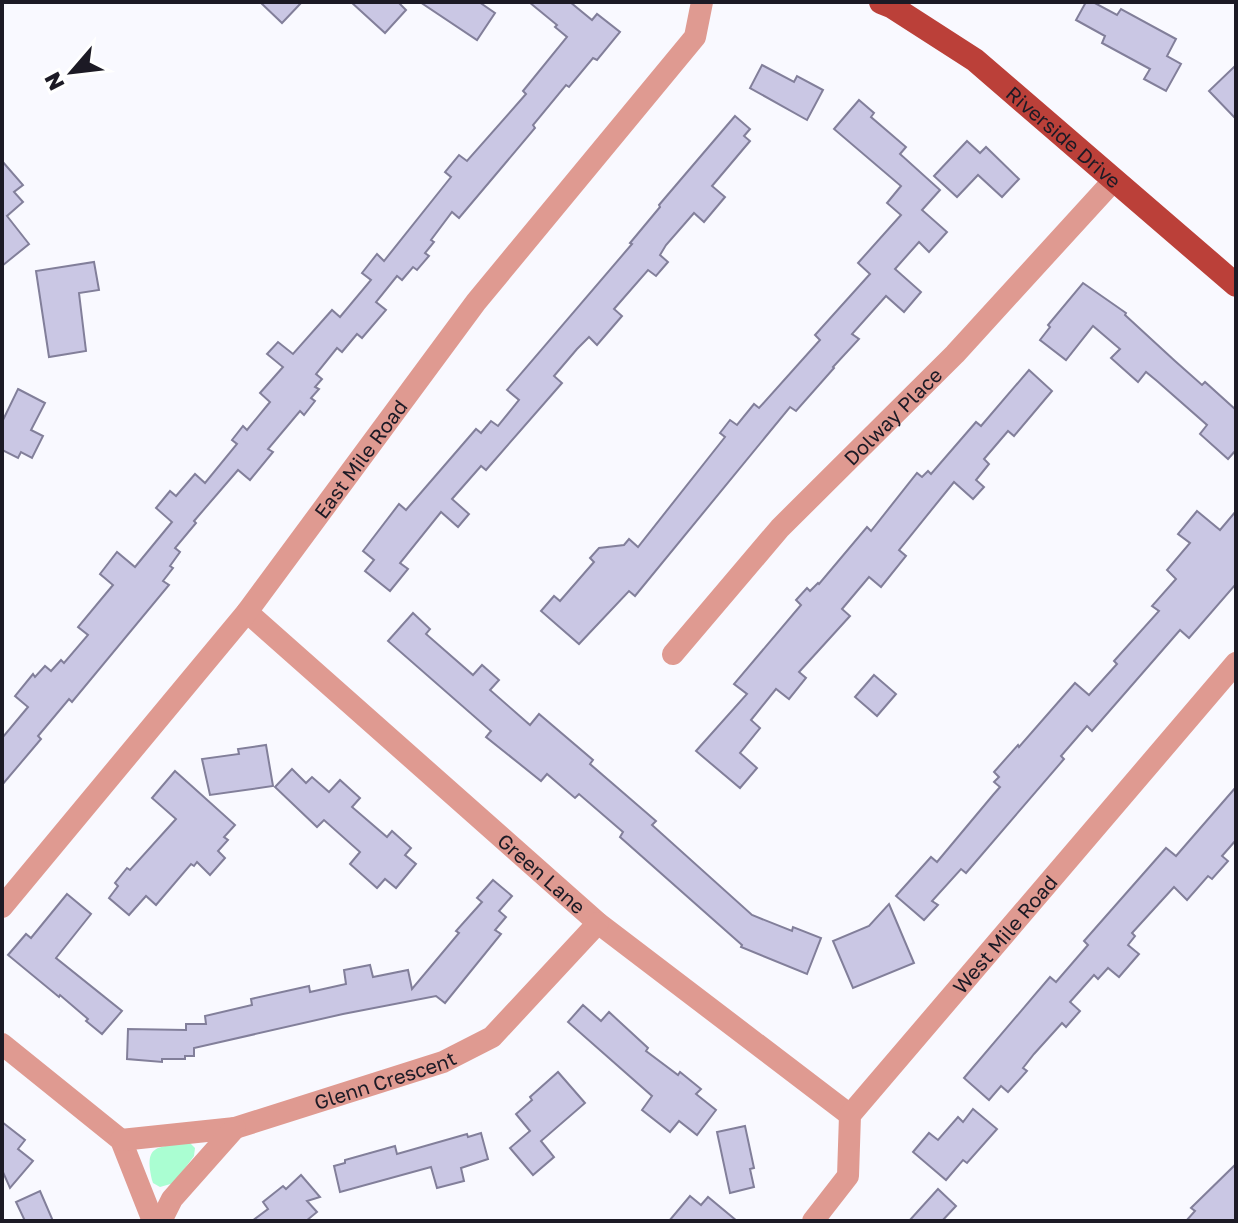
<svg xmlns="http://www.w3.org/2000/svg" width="1238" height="1223" font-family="'Golos Text',sans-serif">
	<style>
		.green { fill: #aafed2 }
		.building { fill: #cac7e4; stroke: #827f9a; stroke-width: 2 }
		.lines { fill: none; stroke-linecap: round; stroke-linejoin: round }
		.minor { stroke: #df9a91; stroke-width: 22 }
		.major { stroke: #bb4039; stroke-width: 24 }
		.labels { text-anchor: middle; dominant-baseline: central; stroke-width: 8; stroke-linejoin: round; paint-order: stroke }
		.street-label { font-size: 20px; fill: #1c1a25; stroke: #fff }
	</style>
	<rect width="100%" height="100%" fill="#f9f9ff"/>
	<path class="green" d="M190,1143L195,1148L194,1156L174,1183L160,1187L153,1183C143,1144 156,1147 190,1143Z"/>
	<g class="building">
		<polygon points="260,2 302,2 282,23"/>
		<polygon points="351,2 398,2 406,10 385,33"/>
		<polygon points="420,2 479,2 495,13 477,40"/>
		<polygon points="529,2 570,2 592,20 597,14 620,32 597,60 593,58 569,87 566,85 533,125 535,128 459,218 452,212 431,240 434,242 425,253 429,256 417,270 413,267 402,280 397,276 376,302 386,310 362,338 357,334 342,352 337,348 316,374 322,379 315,387 319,389 311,398 315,401 304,415 300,411 268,449 273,452 250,480 238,470 194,521 196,523 175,548 180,552 170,566 173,568 163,581 169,585 72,702 69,699 38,736 41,739 2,785 2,738 28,707 15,696 33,674 35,677 45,666 51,671 61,660 64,663 88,635 78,627 113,585 100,574 117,552 135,567 172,522 156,508 170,491 176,496 195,474 205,483 237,444 232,440 243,426 247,430 270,402 260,393 283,367 267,354 278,342 293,354 332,310 340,317 371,280 362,273 377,254 384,261 451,177 445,172 459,155 467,161 526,94 523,91 567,37 555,27 557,25"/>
		<polygon points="1086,2 1093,2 1117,15 1121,9 1176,39 1167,56 1181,64 1166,91 1144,79 1150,69 1102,43 1105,36 1076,20"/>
		<polygon points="762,65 794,82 797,76 823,90 807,120 750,88"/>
		<polygon points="1236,65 1236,119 1209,91"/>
		<polygon points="859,100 874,113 871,117 906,147 900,154 940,190 922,210 947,232 929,252 919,242 895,269 921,292 904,312 886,296 852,334 859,339 833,367 834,368 796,411 790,407 635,596 629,591 579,644 541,611 554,596 560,601 594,562 590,558 599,548 624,545 629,539 638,547 725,437 720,433 730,420 737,425 754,404 759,408 820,340 815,335 870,274 858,263 901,215 887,203 901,186 834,129"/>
		<polygon points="735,116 750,129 744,136 750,141 712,186 725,197 704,222 694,213 666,245 660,255 668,262 656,276 648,270 614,309 622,316 597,345 589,337 577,349 554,376 562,383 486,470 481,466 452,499 469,514 458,527 441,512 400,563 408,569 390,591 365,571 374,560 363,551 399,504 406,510 476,429 481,433 491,421 498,426 519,400 507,390 632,244 630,243 660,207 659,205"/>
		<polygon points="967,141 980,153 986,147 1019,179 1002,197 978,175 957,197 934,176"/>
		<polygon points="2,161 23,185 14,192 23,202 7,216 29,244 2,266"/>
		<polygon points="94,262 99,290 79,293 86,351 49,357 36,271"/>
		<polygon points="1083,283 1126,313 1125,315 1175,361 1202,385 1205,382 1236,410 1236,450 1228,459 1200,434 1207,425 1157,381 1146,372 1138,382 1111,358 1120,349 1093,326 1066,360 1040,340 1050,327 1048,325"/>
		<polygon points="1029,370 1052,391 1014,436 1008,431 984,459 989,464 976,480 984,487 973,499 954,482 899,550 906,556 881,587 869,577 842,609 850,616 799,672 806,678 789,699 776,689 751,720 760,728 740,753 757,768 740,788 696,751 747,694 734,684 801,605 796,600 807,588 810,591 818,583 819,584 867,527 871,531 917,473 922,477 928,471 931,474 976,422 981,426"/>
		<polygon points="18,389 45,403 31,430 43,436 32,458 21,452 18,458 2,450 2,422"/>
		<polygon points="1197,511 1220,530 1236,511 1236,584 1189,638 1180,630 1092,731 1087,726 1061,756 1064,759 966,873 961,869 932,901 938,905 924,920 896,896 931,857 937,862 993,795 1000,787 994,782 999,777 994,772 1018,745 1019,747 1075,683 1089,695 1117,664 1114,661 1159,611 1152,606 1176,579 1167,570 1190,543 1178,534"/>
		<polygon points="413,613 430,629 426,634 473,675 482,665 499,680 490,690 530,725 539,714 593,760 590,764 656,821 652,825 752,915 792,931 793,927 821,938 807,974 741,947 742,945 620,837 623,832 579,794 575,798 547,774 541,781 486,737 491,731 388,641"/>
		<polygon points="874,675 896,694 877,716 855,697"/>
		<polygon points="266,745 273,786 210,795 202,759 239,754 238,749"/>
		<polygon points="292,769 306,783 312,777 329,792 340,780 360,798 352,807 387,837 392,831 411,848 405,855 416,864 396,888 385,879 377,888 350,864 360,852 324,820 317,827 275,787"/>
		<polygon points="175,771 235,825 224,837 228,840 218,851 225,858 210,875 197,862 194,866 191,864 156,905 146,896 129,915 109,898 118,886 115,883 127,868 130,870 176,819 152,798"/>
		<polygon points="1236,787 1236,840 1222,856 1228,861 1212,879 1208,876 1187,900 1174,887 1132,933 1135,936 1128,945 1139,954 1119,977 1108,968 1098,979 1094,975 1070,1002 1080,1011 1066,1027 1062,1023 1034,1054 1023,1068 1027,1071 1008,1092 1001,1086 989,1100 964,1078 1050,977 1056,982 1088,945 1084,941 1166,848 1176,856"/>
		<polygon points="493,880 512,896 499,911 506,917 495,930 501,934 445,1003 436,996 343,1014 194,1048 194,1056 185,1056 185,1059 162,1059 162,1062 127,1059 128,1029 186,1030 186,1024 206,1024 205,1016 252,1005 251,999 309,986 310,992 346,984 344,970 370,965 373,977 408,970 412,989 459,933 456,931 482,902 477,898"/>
		<polygon points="67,894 91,914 56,958 122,1011 102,1034 86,1021 88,1019 60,995 59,997 8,955 26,934 31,938"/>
		<polygon points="889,904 914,963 853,988 833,941 869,926"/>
		<polygon points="583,1005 601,1021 609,1012 648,1048 646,1051 678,1075 680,1072 701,1089 696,1094 716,1110 697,1135 679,1121 670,1132 642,1110 652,1096 568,1022"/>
		<polygon points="558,1072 585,1103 541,1141 554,1157 533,1175 510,1148 530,1131 516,1114 532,1100 530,1097"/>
		<polygon points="973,1109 997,1129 967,1163 963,1160 946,1180 913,1152 929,1133 938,1140 958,1117 963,1122"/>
		<polygon points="2,1122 25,1140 18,1149 33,1161 10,1188 2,1170"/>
		<polygon points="745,1126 754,1168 750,1169 754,1187 730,1193 717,1132"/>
		<polygon points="481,1133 488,1159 461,1168 464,1181 437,1188 431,1167 340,1192 334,1166 345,1163 345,1160 395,1146 397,1154 467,1134 468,1137"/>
		<polygon points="1236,1164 1236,1221 1186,1221 1195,1211 1191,1208"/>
		<polygon points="301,1175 320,1197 307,1201 317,1212 306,1221 252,1221 268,1209 263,1202 283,1186 286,1189"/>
		<polygon points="938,1189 956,1206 942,1221 909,1221"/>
		<polygon points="40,1191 53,1221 25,1221 16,1202"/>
		<polygon points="690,1196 701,1205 708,1197 737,1221 669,1221"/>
	</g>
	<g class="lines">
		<g class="minor">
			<path id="s1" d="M247,612L598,923L850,1115"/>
			<path id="s2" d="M673,654L780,528L955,354L1114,180"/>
			<path id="s3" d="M2,907L247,612L476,302L695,37L702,2"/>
			<polyline points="2,1044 121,1140 153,1221"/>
			<path id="s4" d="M121,1140L235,1128L443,1062L492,1037L598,923"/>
			<polyline points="161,1221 172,1199 235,1128"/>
			<path id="s5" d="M813,1221L848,1176L850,1115L1236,663"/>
		</g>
		<path class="major" id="s6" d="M881,2L891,6L975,60L1236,285"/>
	</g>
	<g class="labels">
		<g class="street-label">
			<text stroke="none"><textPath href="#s6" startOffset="228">Riverside Drive</textPath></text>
			<text stroke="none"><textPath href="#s2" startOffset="324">Dolway Place</textPath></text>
			<text stroke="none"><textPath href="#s3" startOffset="574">East Mile Road</textPath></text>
			<text stroke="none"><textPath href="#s1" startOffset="394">Green Lane</textPath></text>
			<text stroke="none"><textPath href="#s5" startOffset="356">West Mile Road</textPath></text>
			<text stroke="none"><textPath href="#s4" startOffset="272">Glenn Crescent</textPath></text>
		</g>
	</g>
	<rect width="1238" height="1223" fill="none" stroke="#1c1a25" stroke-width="8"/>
	<g transform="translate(72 72) rotate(242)" stroke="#ffffff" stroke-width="6" paint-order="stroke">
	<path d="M0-6L14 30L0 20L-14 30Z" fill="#1c1a25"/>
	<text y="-12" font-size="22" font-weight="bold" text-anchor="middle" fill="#1c1a25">N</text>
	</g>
</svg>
